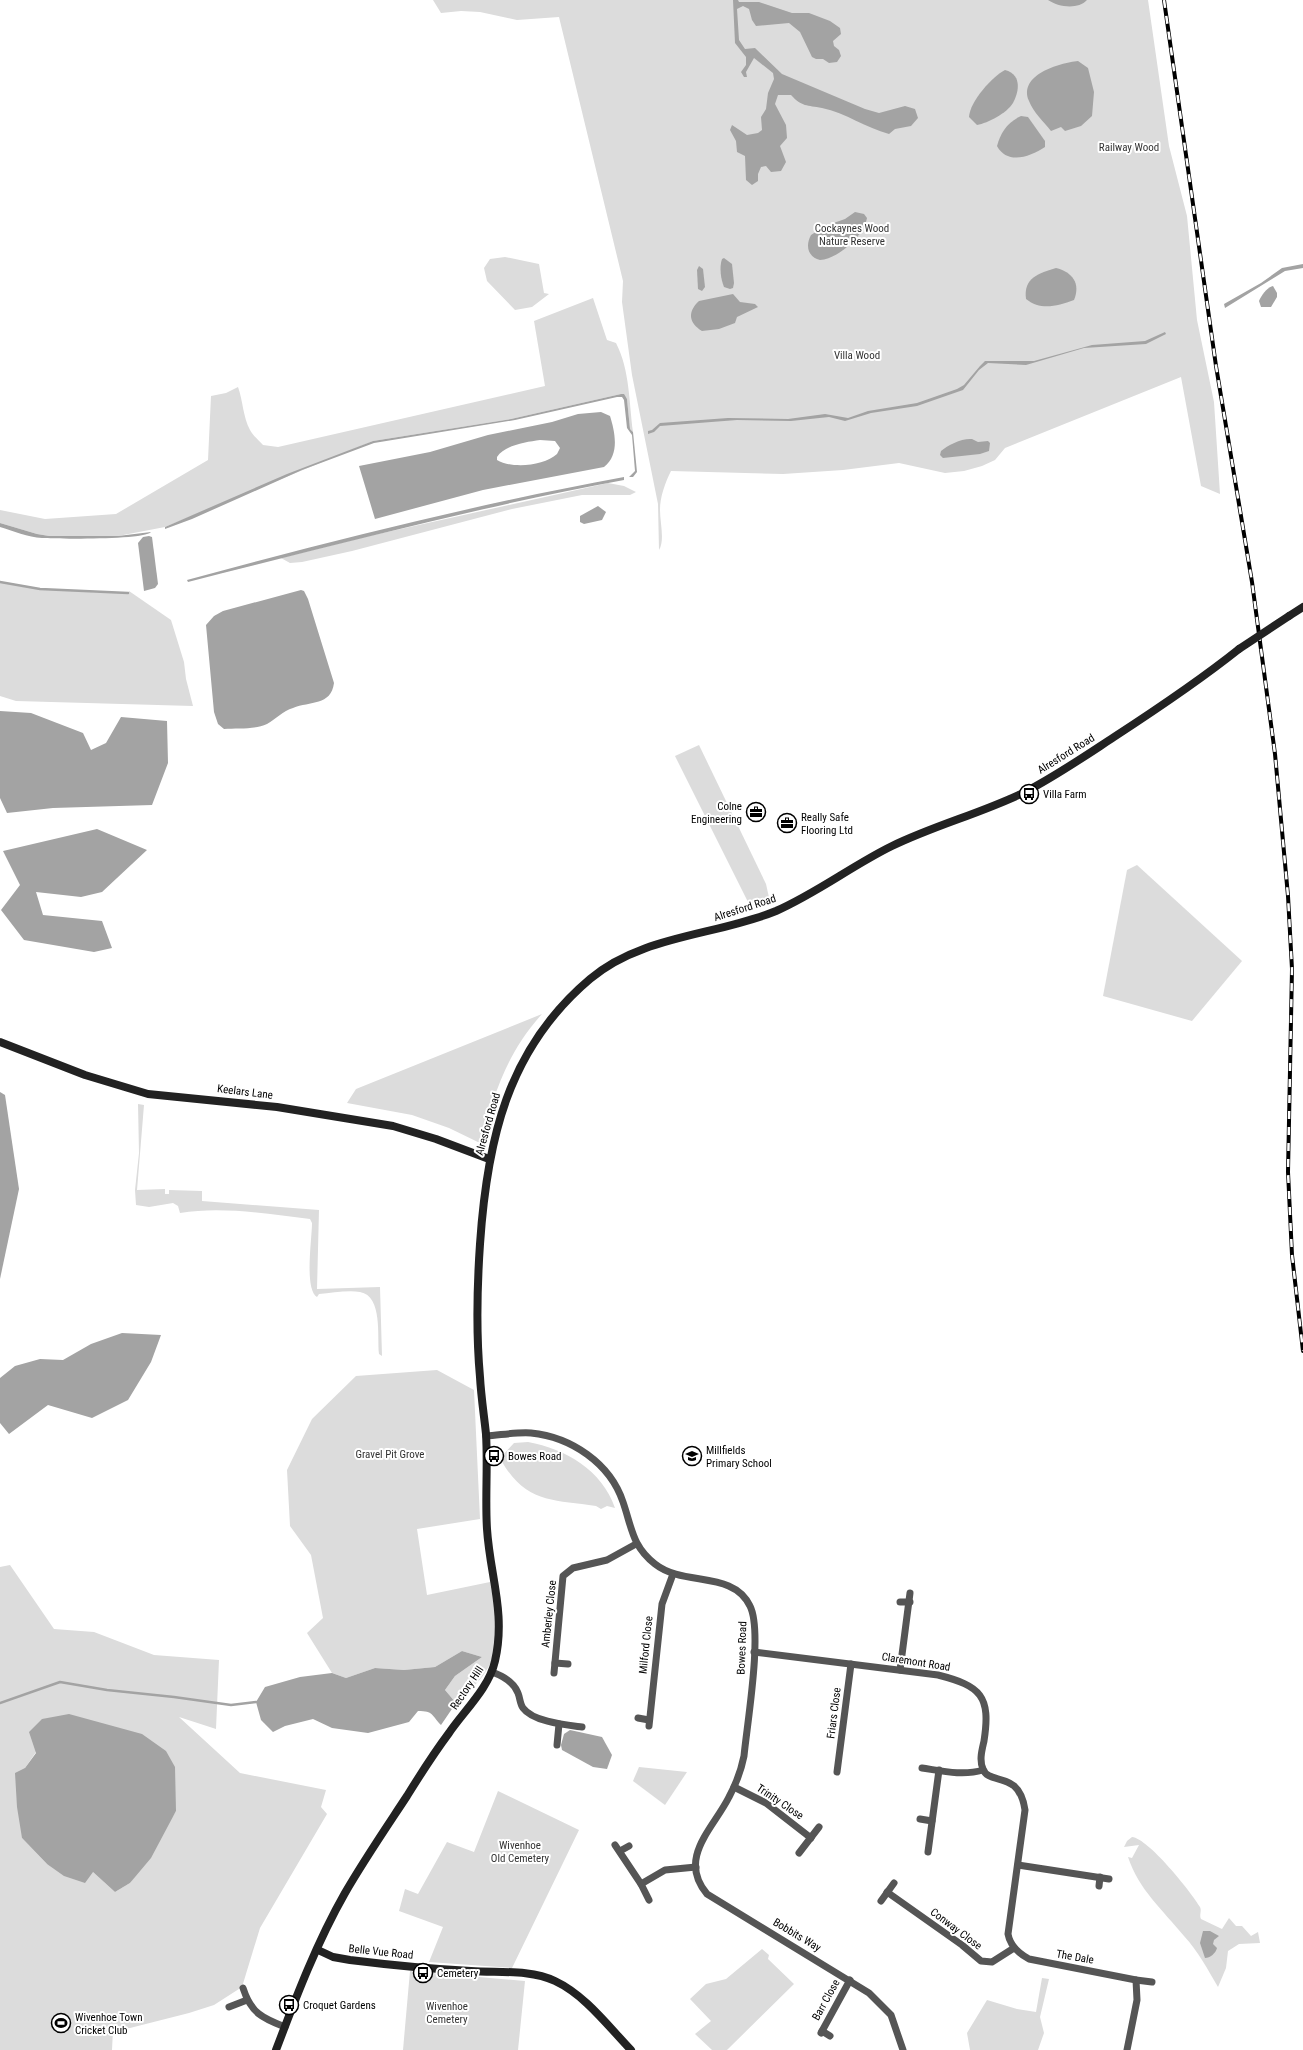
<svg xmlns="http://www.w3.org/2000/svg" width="1303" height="2050" font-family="'Roboto Condensed',sans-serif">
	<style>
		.green { fill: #dcdcdc; fill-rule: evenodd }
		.water { fill: #a3a3a3; fill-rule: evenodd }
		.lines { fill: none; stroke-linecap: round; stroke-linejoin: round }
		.stream { stroke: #a3a3a3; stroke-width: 2.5 }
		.street { stroke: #555; stroke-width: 7 }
		.secondary { stroke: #222; stroke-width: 8 }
		.rail-casing { stroke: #000; stroke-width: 4 }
		.rail { stroke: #fff; stroke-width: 2.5; stroke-dasharray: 8; stroke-linecap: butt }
		.secondary-bridge { stroke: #222; stroke-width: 8 }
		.labels { text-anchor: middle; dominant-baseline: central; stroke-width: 4; stroke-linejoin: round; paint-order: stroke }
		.park-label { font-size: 11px; fill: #333; stroke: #fff }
		.street-label { font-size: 11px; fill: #000; stroke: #fff }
		.poi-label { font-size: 11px; fill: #000; stroke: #fff; text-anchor: start }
	</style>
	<rect width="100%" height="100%" fill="#fff"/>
	<g class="green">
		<path d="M433,0H1148L1169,146L1187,216L1197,320L1214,402L1220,494L1201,486L1181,377L1005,448L995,460L982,466L964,471L945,473L899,463L843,470L783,474L671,471C665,483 660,497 660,510C660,523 665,540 659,550L658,504L632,375L622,302L623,281L559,17L517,20L480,12L461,11L441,13Z"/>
		<polygon points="505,257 539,264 544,293 549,294 532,307 515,310 487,281 484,268 490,259"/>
		<path d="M593,298L607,340L616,343C630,370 629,403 633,432L630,429L627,399L621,394L511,419L373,441L165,527L118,536H49L37,534L0,523V510L45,519L116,514L208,460L211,396L226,393L238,387C243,401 243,417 250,430C253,436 259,440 263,445L278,447L545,386L534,321Z"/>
		<polygon points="608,483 624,486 636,492 630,495 582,495 512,509 352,551 302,562 290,563 281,558 369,536"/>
		<path d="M0,582C42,591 85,592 128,593L129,591L171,620L184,662L186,679L193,706L16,701L0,696Z"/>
		<polygon points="699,745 766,884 770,902 752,910 675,756"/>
		<polygon points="1137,865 1242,961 1192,1021 1103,996 1127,870"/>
		<path d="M542,1014C508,1051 492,1096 482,1144L449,1128L412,1115L347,1103L356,1089Z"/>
		<path d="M138,1104L144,1105L137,1190L165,1189V1194H169V1190L202,1191V1201L319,1210L317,1289L380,1287L382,1356L379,1354C377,1337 383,1296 360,1292C348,1290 332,1293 319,1294L317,1297C304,1289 312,1239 312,1223L310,1219C268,1214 222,1206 180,1213L178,1206L173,1203L149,1207L136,1205L135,1190L139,1153Z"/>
		<path d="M437,1370L474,1390L480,1519L417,1529L427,1595L490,1582C495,1609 502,1647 486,1671C479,1683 466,1693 456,1703L445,1690L455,1676L482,1657L462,1651L435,1667L404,1670L375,1668L346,1678L332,1673L307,1633L323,1618L311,1555L290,1526L287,1470L312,1419L356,1376Z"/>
		<path d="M528,1442C566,1449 602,1470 615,1508L607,1506L601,1509L596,1506C553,1500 525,1503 501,1460L503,1455L514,1443Z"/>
		<path d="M10,1565L54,1629L94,1632L154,1655L219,1660L216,1729L179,1717L240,1773L326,1790L321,1807L327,1814L260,1928L242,1987L214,2005L189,2013L130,2028L113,2030L112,2050H0V1567ZM36,1752L176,1811L138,1872L130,1883L115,1892L93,1872L47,1864L22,1838L25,1768Z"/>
		<polygon points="639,1767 687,1772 665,1805 633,1781"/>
		<polygon points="498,1791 579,1830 512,1968 429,1962 443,1927 399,1911 405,1889 418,1894 447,1842 474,1852"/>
		<path d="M1132,1837C1148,1838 1192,1893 1200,1907C1202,1911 1199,1915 1201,1919L1222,1929L1229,1918L1236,1926H1242L1251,1936L1258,1932L1260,1943L1239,1944L1228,1951L1226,1968L1218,1987C1208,1970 1198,1951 1184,1936C1162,1909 1139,1890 1128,1857L1132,1858L1139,1845L1124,1847L1127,1841Z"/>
		<polygon points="762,1949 769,1955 768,1959 794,1984 727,2050 712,2050 695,2034 711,2021 690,1999 706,1984 726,1979"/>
		<polygon points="410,1971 525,1981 518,2050 403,2050"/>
		<polygon points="1042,1978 1049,1979 1040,2017 1044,2033 1038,2050 970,2050 967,2033 987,2000 1017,2009 1036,2012"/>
	</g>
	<g class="water">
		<path d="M733,0H738L739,2H759L792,13H809L830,21L840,28L841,34L833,41L834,46L839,50L841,56L837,62L829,63L823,59H816L812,57L800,32L789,23L756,26L752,20L749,9L743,6L737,9L739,40L745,49L755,48L782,74L865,109L879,113L905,106L915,109L918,118L911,126L895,129L889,134C866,128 846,113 822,108C807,105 802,107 791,95H778L775,104L786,125L787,138L780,146L786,162L781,171L771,172L766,166L761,167L758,174V181L752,185L746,180L745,156L737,152L736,141L730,130L732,125L747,135L758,133L762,130L761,117L766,109L768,93L774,79L773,73L754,58L746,72L747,77H744L741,72L746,65V57L735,43Z"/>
		<path d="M1048,0H1087C1078,10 1058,7 1048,0Z"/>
		<path d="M1078,61L1088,68L1094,92L1092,116L1081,126L1065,131L1061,127L1051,131C1044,122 1033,112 1029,101C1018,75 1059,63 1078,61Z"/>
		<path d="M1005,70C1021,74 1020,90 1013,103C1007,113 988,123 977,125L969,117C970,101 992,77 1005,70Z"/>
		<path d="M1021,116L1028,117L1045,141V147C1030,157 1007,165 997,146C1001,132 1007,123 1021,116Z"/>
		<path d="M855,212L864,214L867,218C864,236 838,259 820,260C808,257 805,246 811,235L825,226L845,219Z"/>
		<path d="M724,258L732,264L734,283L733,288L730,289L724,287C721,280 719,267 722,259Z"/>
		<polygon points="1303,264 1303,268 1285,271 1225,308 1224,304 1261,283 1282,268"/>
		<polygon points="699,266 703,269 705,287 702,291 698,289 697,270"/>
		<path d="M1056,268C1072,272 1081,283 1074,300C1057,306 1041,311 1026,299C1023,278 1039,273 1056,268Z"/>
		<path d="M1273,286L1277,293V297L1271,307H1261L1259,301C1261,296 1267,287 1273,286Z"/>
		<path d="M733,294L740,302L755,304L758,307L737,317L735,323L719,329L702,331C689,323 687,312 699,301Z"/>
		<polygon points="1165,332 1166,334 1146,344 1084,348 1026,365 988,363 979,370 963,390 917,406 871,413 845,421 829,417 791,421 737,420 660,426 654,432 648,434 648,431 652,430 660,423 728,418 788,419 825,414 848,418 868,411 917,403 957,389 964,385 980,366 985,361 1034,361 1092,345 1145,341"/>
		<polygon points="621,394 624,394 627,399 630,429 633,432 637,472 633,477 629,477 635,471 632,435 627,428 624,400 622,397 617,397 515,420 374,443 302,470 192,519 165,529 165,527 287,474 373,441 511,419"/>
		<path d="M601,412L610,416C615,432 620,455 604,467L483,490L375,519L359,466L430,452L488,435L552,422L578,414ZM540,440L555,441L560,448L557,454C544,466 512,469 497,460V457C505,445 526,442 540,440Z"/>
		<path d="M972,439L978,442L988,441L990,443L989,451L980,454L943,458L940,455L941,451C948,445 962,438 972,439Z"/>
		<path d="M624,477V480C477,507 332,546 188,582L187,580C331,541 477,504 624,477Z"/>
		<polygon points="598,506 606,512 602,520 584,524 580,522 580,516"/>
		<path d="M0,523L37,534L49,536H118L151,532C145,540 56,539 42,538C28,537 13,531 0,527Z"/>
		<polygon points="149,536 152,537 158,584 155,588 144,591 138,543 143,537"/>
		<path d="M301,590L304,591L308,599L334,683C331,706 310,701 293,708C283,711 276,719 267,724C254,730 237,728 224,729L218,724L214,712L206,625L214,616L223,611Z"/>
		<polygon points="0,711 31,713 83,733 91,750 106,743 121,717 167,721 168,763 152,805 53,808 7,813 0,798"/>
		<polygon points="97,829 147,850 102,892 81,897 36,892 43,915 102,921 112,948 94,952 24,940 1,910 20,885 3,851"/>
		<polygon points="0,1092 5,1095 19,1189 0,1279"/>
		<polygon points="122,1333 161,1335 151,1362 128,1400 92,1418 48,1405 9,1434 0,1423 0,1378 15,1366 40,1359 63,1360 91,1344"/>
		<path d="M462,1651L482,1657L455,1676L445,1690L456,1703L441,1725C431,1715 434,1711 418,1711L409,1722L368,1733L332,1728L313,1719L285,1726L273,1732L261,1720L256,1702L265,1687L300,1677L332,1673L346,1678L375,1668L404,1670L435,1667Z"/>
		<polygon points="69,1714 142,1734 166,1751 175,1767 176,1811 151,1858 130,1883 115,1892 93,1872 85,1883 64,1876 47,1864 22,1838 17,1807 15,1773 25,1768 36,1753 29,1732 42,1719"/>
		<polygon points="570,1730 602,1737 612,1755 607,1769 593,1767 562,1750 561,1745 564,1734"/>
		<path d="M1203,1931H1210L1219,1936L1214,1940L1213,1944L1217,1948C1216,1953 1210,1958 1205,1958L1200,1943Z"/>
	</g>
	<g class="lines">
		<g class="stream">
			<polyline points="0,582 40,589 128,593"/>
			<polyline points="0,1703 60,1682 107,1690 174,1697 231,1705 256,1702"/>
		</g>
		<g class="street">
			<path d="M486,1436C501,1435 516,1432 531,1433C571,1437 610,1463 623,1502C632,1528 632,1546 655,1564C684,1587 733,1570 750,1606C763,1632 747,1724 744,1756C741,1771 736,1784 729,1797C713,1829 677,1858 707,1894L869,1993L891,2015L903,2050"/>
			<polyline points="900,1602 910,1602"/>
			<path d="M754,1652L938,1675C981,1686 991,1696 984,1741C982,1750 979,1760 983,1769C989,1786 1019,1769 1025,1810L1008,1934C1010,1946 1018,1953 1029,1959L1136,1980L1137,2000L1127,2050"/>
			<polyline points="555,1663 568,1664"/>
			<polyline points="900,1670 910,1593"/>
			<path d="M492,1672C503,1676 514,1682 518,1693C520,1698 520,1704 523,1708C533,1722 567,1725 582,1727"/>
			<polyline points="554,1673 563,1576 573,1568 607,1560 636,1544"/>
			<polyline points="638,1718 649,1720"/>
			<polyline points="649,1726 662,1604 673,1574"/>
			<polyline points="557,1745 559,1724"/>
			<path d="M922,1768C942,1771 963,1776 983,1770"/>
			<polyline points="837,1772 851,1664"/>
			<polyline points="734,1787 766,1803 811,1838"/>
			<polyline points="920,1819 932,1821"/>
			<polyline points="615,1845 641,1884 649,1900"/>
			<polyline points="620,1851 629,1846"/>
			<polyline points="928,1852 939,1770"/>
			<polyline points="799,1853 819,1827"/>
			<polyline points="1018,1865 1109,1879"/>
			<polyline points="641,1884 665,1870 696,1867"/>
			<polyline points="1099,1886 1100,1877"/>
			<polyline points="887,1892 962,1945 981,1961 992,1962 1014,1948"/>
			<polyline points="881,1901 894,1883"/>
			<polyline points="1136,1980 1152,1982"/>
			<path d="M243,1988C251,2013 262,2018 285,2027"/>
			<polyline points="229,2007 247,2000"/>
			<polyline points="822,2031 830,2036"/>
			<polyline points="821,2033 850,1980"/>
		</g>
		<g class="secondary">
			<polyline points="1289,616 1303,607"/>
			<polyline points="0,1042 85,1075 148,1094 277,1107 393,1126 436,1139 489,1159"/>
			<path d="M318,1950L333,1957L350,1960C390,1965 430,1969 471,1971C498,1973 530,1969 555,1981C585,1995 608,2026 631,2050"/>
			<path d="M276,2050C296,1997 317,1942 345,1893C364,1860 386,1828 407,1796C420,1775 434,1753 449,1733C464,1711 489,1688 495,1661C506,1613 490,1576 487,1529C485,1498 488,1466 486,1434C484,1415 481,1396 480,1377C476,1333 477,1288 480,1244C487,1141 507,1049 590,979C642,935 715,936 776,911C817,893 853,865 892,846C935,825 982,813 1025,792C1056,776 1085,756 1114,737C1157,709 1199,681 1239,649"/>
		</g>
		<defs>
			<polyline id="rail" points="1164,0 1216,366 1252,582 1275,754 1288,896 1292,969 1288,1172 1292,1255 1303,1351"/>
		</defs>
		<use href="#rail" class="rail-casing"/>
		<use href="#rail" class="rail"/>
		<polyline class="secondary-bridge" points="1239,649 1289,616"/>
	</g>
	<defs>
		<symbol id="bus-ring" viewBox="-11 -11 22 22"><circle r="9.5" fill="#fff" stroke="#000" stroke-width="1.5"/><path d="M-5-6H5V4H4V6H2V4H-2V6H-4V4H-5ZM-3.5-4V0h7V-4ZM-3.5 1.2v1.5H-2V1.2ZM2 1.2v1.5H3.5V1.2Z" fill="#000"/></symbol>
		<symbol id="office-ring" viewBox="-11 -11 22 22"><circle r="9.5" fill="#fff" stroke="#000" stroke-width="1.5"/><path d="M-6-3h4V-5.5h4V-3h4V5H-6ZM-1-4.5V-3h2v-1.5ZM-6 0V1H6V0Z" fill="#000"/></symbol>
		<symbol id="school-ring" viewBox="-11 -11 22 22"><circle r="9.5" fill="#fff" stroke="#000" stroke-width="1.5"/><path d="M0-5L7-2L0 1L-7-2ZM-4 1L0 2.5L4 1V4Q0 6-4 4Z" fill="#000"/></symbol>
		<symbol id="stadium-ring" viewBox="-11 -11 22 22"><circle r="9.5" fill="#fff" stroke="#000" stroke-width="1.5"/><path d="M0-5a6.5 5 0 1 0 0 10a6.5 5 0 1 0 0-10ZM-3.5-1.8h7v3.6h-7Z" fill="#000"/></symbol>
	</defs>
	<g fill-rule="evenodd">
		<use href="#bus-ring" x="1018" y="783" width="22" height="22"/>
		<use href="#office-ring" x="745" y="801" width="22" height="22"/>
		<use href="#office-ring" x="776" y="812" width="22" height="22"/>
		<use href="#bus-ring" x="483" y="1445" width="22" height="22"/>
		<use href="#school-ring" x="681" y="1445" width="22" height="22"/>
		<use href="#bus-ring" x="412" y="1962" width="22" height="22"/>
		<use href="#bus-ring" x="278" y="1994" width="22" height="22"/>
		<use href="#stadium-ring" x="50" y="2012" width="22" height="22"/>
	</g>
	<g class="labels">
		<g class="park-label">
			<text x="1129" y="147">Railway Wood</text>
			<text x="852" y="228">Cockaynes Wood<tspan x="852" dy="13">Nature Reserve</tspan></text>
			<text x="857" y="355">Villa Wood</text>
			<text x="390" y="1454">Gravel Pit Grove</text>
			<text x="520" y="1845">Wivenhoe<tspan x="520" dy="13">Old Cemetery</tspan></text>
			<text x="447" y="2006">Wivenhoe<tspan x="447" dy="13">Cemetery</tspan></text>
		</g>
		<g class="street-label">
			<text transform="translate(1066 754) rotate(-32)">Alresford Road</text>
			<text transform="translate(745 908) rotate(-18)">Alresford Road</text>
			<text transform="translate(245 1092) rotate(7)">Keelars Lane</text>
			<text transform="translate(488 1124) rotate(-74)">Alresford Road</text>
			<text transform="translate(549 1614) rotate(-84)">Amberley Close</text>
			<text transform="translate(646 1645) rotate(-84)">Milford Close</text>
			<text transform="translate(742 1648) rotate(-88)">Bowes Road</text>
			<text transform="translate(916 1662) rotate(9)">Claremont Road</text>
			<text transform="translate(467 1688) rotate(-56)">Rectory Hill</text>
			<text transform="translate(834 1713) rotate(-83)">Friars Close</text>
			<text transform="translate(780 1802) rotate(34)">Trinity Close</text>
			<text transform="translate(956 1929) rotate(37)">Conway Close</text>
			<text transform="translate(797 1935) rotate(31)">Bobbits Way</text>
			<text transform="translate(381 1952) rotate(6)">Belle Vue Road</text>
			<text transform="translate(1075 1957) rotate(10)">The Dale</text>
			<text transform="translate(826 2000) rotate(-61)">Barr Close</text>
		</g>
		<g class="poi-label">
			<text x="1043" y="794">Villa Farm</text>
			<text x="742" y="806" text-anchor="end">Colne<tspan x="742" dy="13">Engineering</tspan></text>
			<text x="801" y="817">Really Safe<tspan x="801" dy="13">Flooring Ltd</tspan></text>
			<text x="706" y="1450">Millfields<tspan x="706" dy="13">Primary School</tspan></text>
			<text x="508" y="1456">Bowes Road</text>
			<text x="437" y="1973">Cemetery</text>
			<text x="303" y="2005">Croquet Gardens</text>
			<text x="75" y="2017">Wivenhoe Town<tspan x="75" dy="13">Cricket Club</tspan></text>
		</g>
	</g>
</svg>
